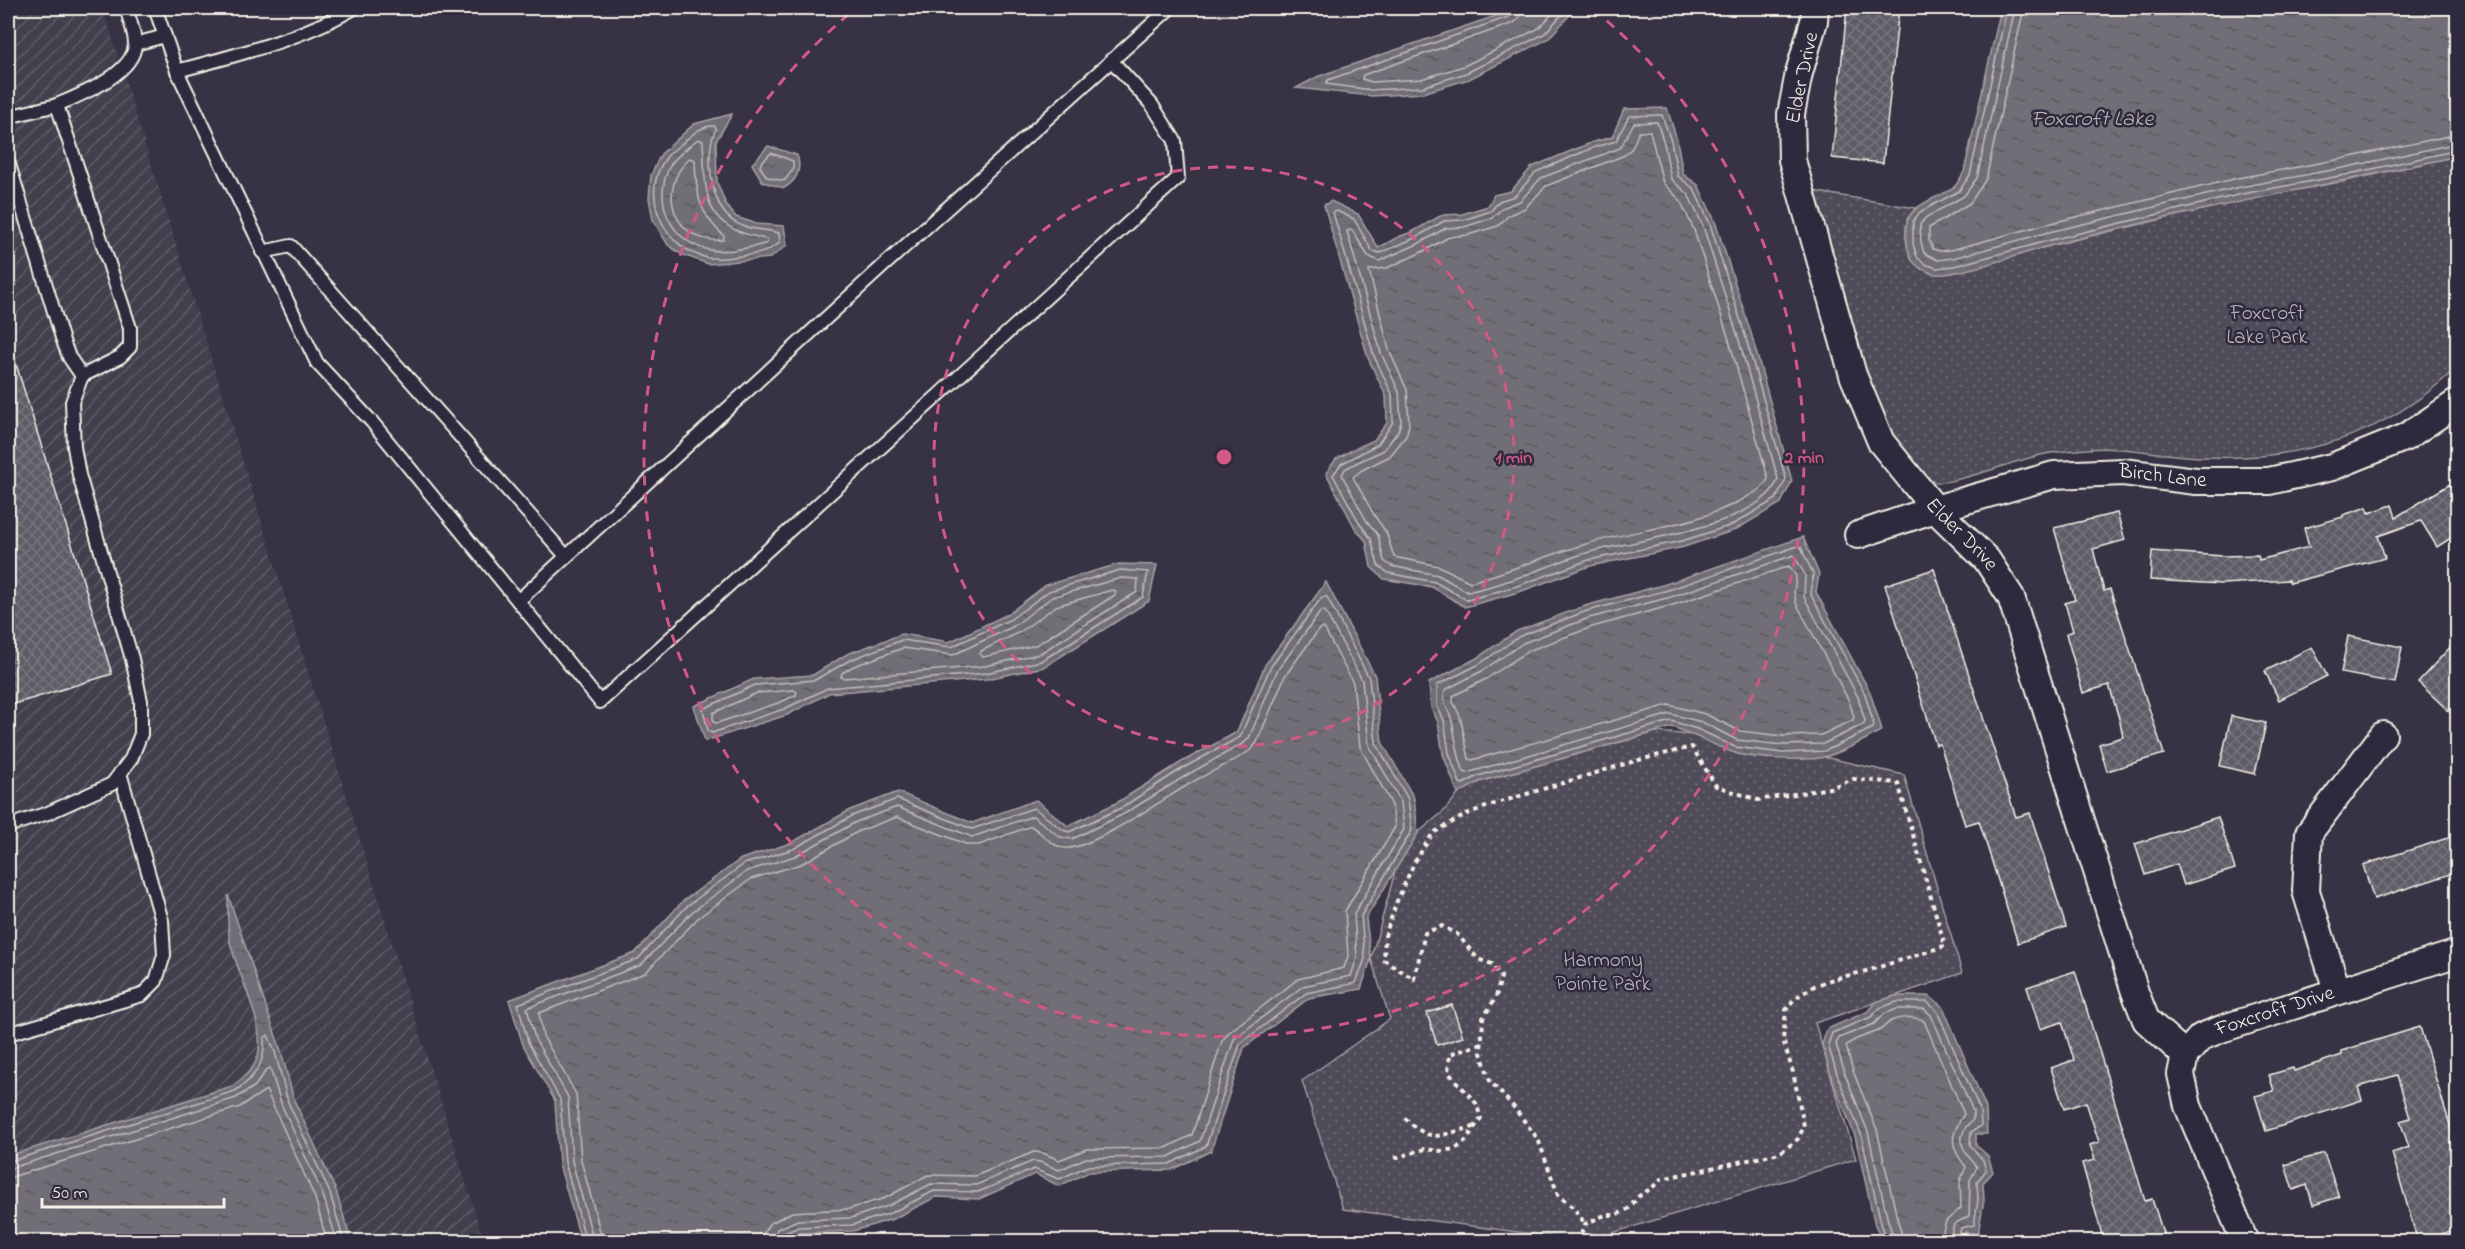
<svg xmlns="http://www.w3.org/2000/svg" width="2465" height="1249" font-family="'Indie Flower',sans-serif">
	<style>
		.industrial { fill: url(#industrial-furrows) }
		.park { fill: url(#park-dots); stroke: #a29ea0; stroke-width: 1.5 }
		.water { fill: url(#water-ripples); stroke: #a6a2a4; stroke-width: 1.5 }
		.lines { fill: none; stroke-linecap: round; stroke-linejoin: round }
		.shore { stroke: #c0bdbb; stroke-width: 1.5 }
		.building { fill: url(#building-cross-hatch); stroke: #f4f1e8; stroke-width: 1.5 }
		.service-casing { stroke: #f4f1e8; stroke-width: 16 }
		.minor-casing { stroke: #f4f1e8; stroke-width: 30 }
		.path { stroke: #f4f1e8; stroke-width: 4; stroke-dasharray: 4.5 4.5; stroke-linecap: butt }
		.service { stroke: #2f2a3d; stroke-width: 12 }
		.minor { stroke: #2f2a3d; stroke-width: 26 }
		.ring { fill: none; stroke: #d15985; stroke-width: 3; stroke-dasharray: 10 8 }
		.labels { text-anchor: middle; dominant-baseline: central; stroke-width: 5; stroke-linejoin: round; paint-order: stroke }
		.street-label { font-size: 21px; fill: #f4f1e8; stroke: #2f2a3d }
		.park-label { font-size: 21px; fill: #bbb7b6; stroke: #2f2a3d }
		.water-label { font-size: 22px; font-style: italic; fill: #bab6b5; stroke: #2f2a3d }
		.centre { fill: #d15985; stroke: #2f2a3d; stroke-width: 3 }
		.ring-label { font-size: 18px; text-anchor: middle; font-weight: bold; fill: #d15985; stroke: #2f2a3d; stroke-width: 5; stroke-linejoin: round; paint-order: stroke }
	</style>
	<defs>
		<pattern id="industrial-furrows" width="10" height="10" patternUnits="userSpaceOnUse" patternTransform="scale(1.5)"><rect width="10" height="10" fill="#433f4e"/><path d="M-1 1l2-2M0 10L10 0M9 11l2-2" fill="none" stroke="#5f5b68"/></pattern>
		<pattern id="park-dots" width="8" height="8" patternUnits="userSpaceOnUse" patternTransform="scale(1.5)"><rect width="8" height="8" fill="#504b59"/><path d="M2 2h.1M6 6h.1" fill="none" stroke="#6a6571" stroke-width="1.8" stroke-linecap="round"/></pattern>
		<pattern id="water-ripples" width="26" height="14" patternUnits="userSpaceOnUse" patternTransform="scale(1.5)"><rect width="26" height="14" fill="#726e77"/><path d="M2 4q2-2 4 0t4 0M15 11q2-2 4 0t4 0" fill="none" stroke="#5b595c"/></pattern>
		<pattern id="building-cross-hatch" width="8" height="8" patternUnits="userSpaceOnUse" patternTransform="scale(1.5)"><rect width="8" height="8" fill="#5f5c67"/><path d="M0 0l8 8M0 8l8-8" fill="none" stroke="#77747d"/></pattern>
	</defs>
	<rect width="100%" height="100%" fill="#373244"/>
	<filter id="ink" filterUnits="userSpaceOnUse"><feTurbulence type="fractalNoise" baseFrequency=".0167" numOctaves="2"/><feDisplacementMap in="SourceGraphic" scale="12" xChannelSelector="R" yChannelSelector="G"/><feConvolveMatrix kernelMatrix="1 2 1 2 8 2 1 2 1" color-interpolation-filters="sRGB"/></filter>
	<g filter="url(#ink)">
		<polygon class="industrial" points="8,8 103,8 484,1241 8,1241"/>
		<g class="park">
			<path d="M2457,156V367C2386,436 2302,461 2204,457C2161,456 2120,444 2077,450C2066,451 2055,452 2045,454C2022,458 1951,486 1935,482C1913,475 1892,436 1880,417L1811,191L1916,208L1907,219V245L1912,260L1921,269L1955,272L2053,245L2243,200L2346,181Z"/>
			<polygon points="1656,732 1744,739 1904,775 1962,973 1815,1023 1856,1159 1586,1241 1343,1209 1302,1081 1390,1019 1371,959 1402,846 1444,811 1465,786"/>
		</g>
		<g class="water">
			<polygon points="1519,8 1576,8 1548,39 1469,79 1423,93 1372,96 1296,88 1319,76"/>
			<path d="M2001,8H2457V156C2320,187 2181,211 2045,247C2024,253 1953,277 1935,274C1927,272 1916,267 1912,260C1908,255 1907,245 1906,238C1902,203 1932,203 1954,187C1958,183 1961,177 1964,172Z"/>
			<polygon points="1667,108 1677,140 1683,174 1698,185 1715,221 1751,333 1792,481 1781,503 1735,530 1684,547 1590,566 1519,592 1465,607 1432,587 1384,579 1371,567 1366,541 1355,528 1326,473 1336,459 1352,450 1374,440 1387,423 1386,396 1368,358 1324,205 1331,201 1358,214 1378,248 1398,237 1412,232 1442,215 1462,214 1488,206 1494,195 1511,191 1532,167 1593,142 1612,137 1624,109"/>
			<polygon points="732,114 716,141 717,182 726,205 736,217 757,224 784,226 787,245 770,258 708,264 681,254 668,245 653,220 649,198 651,175 661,154 694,124"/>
			<path d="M768,146L797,155C802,169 797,181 784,188L763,182L752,164Z"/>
			<path d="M1803,537L1819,574L1816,592L1870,692L1882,730C1865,740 1847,750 1828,756C1810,762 1749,759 1732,752C1711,744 1693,734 1672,727L1479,782L1458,794L1443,754L1438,722L1431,708L1429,683L1475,659L1517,631L1585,606L1666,584Z"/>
			<polygon points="1119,564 1157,565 1149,601 1044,667 987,679 829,693 787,715 705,741 694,706 754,679 813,675 847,654 902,634 949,642 1008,614 1046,585"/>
			<polygon points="1326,582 1375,676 1382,742 1414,798 1418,833 1366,918 1371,959 1361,989 1309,998 1244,1048 1211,1151 1171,1170 1089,1172 1059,1186 1035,1174 979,1199 936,1197 893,1219 853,1231 800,1233 779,1241 756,1241 747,1239 743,1242 581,1241 559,1164 555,1101 523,1045 509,1000 635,953 683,901 741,859 791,843 850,810 898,792 972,823 1036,800 1068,826 1118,802 1180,763 1237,732 1265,665"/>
			<path d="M228,895L281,1051L294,1100L336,1191L351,1241H8V1156L232,1086C245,1077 257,1067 259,1050C263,1020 237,972 230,942C227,927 228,910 228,895Z"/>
			<polygon points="1895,996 1929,996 1943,1007 1986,1108 1987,1134 1976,1134 1976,1145 1988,1156 1993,1172 1983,1183 1984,1200 1978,1234 1965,1232 1961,1241 1883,1241 1875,1225 1855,1136 1832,1079 1822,1044 1827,1029 1869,1011 1876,1002"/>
		</g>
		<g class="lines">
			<g class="shore">
				<polyline points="1515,8 1511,16 1328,80 1326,84 1372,90 1422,87 1466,73 1544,34 1568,8"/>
				<polyline points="1523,8 1520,17 1514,23 1363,75 1362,79 1372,82 1421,79 1464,66 1539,28 1558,8"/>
				<polyline points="2007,8 1970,175 1959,191 1920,212 1913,221 1913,244 1917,257 1925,264 1937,268 1954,266 2051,240 2242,194 2345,175 2458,150"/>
				<polyline points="2015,8 1977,178 1964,196 1925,218 1920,225 1921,242 1924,253 1938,260 1953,258 2049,232 2240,187 2343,168 2458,143"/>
				<polyline points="2024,8 1986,179 1970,203 1929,228 1929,240 1933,249 1939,251 1951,250 2047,224 2238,178 2341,159 2458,134"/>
				<polygon points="1662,115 1671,141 1678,176 1694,189 1710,224 1745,335 1786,479 1776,499 1732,525 1682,541 1589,560 1517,586 1467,600 1435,582 1388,573 1378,565 1371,539 1360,524 1333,475 1341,464 1378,444 1393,422 1392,394 1374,356 1333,212 1337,211 1354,219 1372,251 1380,253 1415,238 1444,221 1463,220 1491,211 1499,201 1515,196 1536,172 1595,147 1616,141 1629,116"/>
				<path d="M1657,122L1664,143L1671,179L1688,194L1703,226L1738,337L1778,479C1761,528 1631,540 1586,553C1563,560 1540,570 1517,578C1501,584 1484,588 1468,592L1438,575L1391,566L1384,561L1378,535L1366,520L1342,475L1345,469L1358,462L1384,450L1398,431L1401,422L1399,392L1381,353L1347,231L1352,230L1368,256L1379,261L1418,244L1446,228L1464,227L1492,218L1504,207L1520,201L1541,178L1620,148L1634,123Z"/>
				<path d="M715,126L716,129C704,151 710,206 733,221C746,230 764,229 779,233L780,242C768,253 757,254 742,256C732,257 719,259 709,258C665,251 638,195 666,158C669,153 675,149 680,145C691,136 700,125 715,126Z"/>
				<path d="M1650,131L1663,183L1680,200L1694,230L1729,340L1768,478C1765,489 1755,492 1745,498C1695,527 1638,528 1583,545C1545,556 1508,572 1470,582L1439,566L1394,557L1386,532L1374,515L1353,477L1362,470L1390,456L1406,436L1409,425L1407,390L1389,350L1369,270L1387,268L1422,252L1449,237L1468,235L1498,226L1509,215L1525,208L1546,186L1625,155L1632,148L1639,132Z"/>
				<path d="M698,139L703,141C706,197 701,227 766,239L768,242L765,244C749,248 727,253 710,250C670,243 651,199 671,164C677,155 689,147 698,139Z"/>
				<polygon points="771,153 793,161 793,170 784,181 767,177 760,167 761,163"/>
				<path d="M690,158L695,160C696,193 698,213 724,236L723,240C674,245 655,189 690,158Z"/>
				<polygon points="1798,546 1801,547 1813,574 1811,595 1865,694 1874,725 1873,728 1825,751 1783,753 1735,747 1700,730 1671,721 1478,776 1463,784 1460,783 1449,753 1444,720 1437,706 1437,685 1478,665 1520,636 1587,611 1668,590"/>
				<path d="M1794,555L1805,575L1804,597L1858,697L1865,721L1864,724L1823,744L1783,745L1737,740L1702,722L1670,714L1467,773L1464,772C1457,755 1456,739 1452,721C1449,709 1441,703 1445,690L1482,671L1523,643L1589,618L1671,597Z"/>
				<polygon points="1789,566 1796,576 1794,592 1796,603 1849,701 1854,717 1853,720 1821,735 1783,736 1740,731 1705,714 1669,705 1472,760 1469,759 1460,716 1453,702 1453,696 1486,679 1528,651 1592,627 1673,605"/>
				<polygon points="1120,570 1148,572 1143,597 1041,661 986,673 828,688 784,709 712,733 708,731 703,709 755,685 815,680 850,660 902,640 951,647 1011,619 1049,591"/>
				<polygon points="1121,578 1138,579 1137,592 1039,654 985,666 844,678 841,677 842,673 854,666 903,648 953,655 1014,626 1052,597"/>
				<polygon points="1112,590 1116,591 1115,595 1036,645 984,657 980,655 981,651 1020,632 1056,606"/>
				<polygon points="794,690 797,692 796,695 781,702 717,723 713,722 713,713 757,693"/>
				<path d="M8,1162L235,1091C255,1078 266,1062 264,1038L268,1035L275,1052L288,1102L330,1193L344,1242"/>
				<polyline points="8,1169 236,1098 255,1086 267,1069 270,1068 282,1106 323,1195 337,1242"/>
				<polyline points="8,1178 240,1107 266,1090 315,1198 327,1242"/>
				<polyline points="586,1242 565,1162 560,1099 528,1042 518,1004 638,959 687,906 744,864 793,849 852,816 897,799 972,829 1034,808 1063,830 1069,832 1121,808 1183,768 1240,737 1270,668 1322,597 1327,597 1369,678 1376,743 1408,799 1412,830 1361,916 1365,959 1356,983 1306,993 1240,1044 1206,1146 1169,1164 1088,1166 1059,1179 1034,1169 978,1192 934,1191 891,1213 852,1225 799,1227 782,1234 780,1242"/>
				<polyline points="594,1242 572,1161 568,1097 535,1039 527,1008 641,965 692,912 747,871 795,856 856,822 897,807 972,837 1033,816 1060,837 1072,839 1124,814 1187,775 1244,743 1249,738 1277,671 1321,611 1325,611 1362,680 1369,745 1401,802 1404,829 1354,914 1357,958 1351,976 1303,986 1234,1039 1200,1141 1168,1157 1086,1158 1059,1170 1040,1162 1033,1161 976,1185 931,1184 888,1206 851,1218 798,1220 777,1229 772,1242"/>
				<path d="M603,1242L581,1160L576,1094L543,1036L539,1013L645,973L698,918L751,879L801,864L859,831L897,817L968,845H979L1031,826C1042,833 1052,847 1066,848C1090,850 1167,797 1191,783C1211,771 1233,763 1252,749L1257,742L1285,676L1320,628H1324L1353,683L1360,747L1392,805L1395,827L1345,911L1348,956L1344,968L1298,979L1228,1033L1222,1041L1192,1135L1166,1148L1087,1149L1059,1160L1043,1153L1034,1152L975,1176L928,1175L885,1198L849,1209L792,1212L769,1224L764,1232L763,1242"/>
				<polyline points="1888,1242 1881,1223 1861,1134 1838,1077 1828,1045 1832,1033 1871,1017 1880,1008 1896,1002 1927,1002 1937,1011 1980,1110 1981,1126 1971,1132 1970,1145 1983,1160 1986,1170 1977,1182 1978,1200 1974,1225 1961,1228 1957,1242"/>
				<path d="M1895,1242L1888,1221L1868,1132L1845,1074L1836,1044L1839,1038L1874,1024L1884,1014L1897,1009H1924L1931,1015L1973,1111V1120C1963,1127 1958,1140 1965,1151C1968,1158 1974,1161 1977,1167L1970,1180L1969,1216L1954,1224L1949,1242"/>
				<path d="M1904,1242L1897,1218L1877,1130L1853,1071L1846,1046C1853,1038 1866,1036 1876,1032C1882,1030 1886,1024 1891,1021C1899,1017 1916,1016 1924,1021L1964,1114C1950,1135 1949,1146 1966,1167L1960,1181L1961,1208L1946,1221L1940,1242"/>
			</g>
		</g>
		<g class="building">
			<polygon points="1847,8 1899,8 1883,163 1832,158"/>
			<polygon points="8,351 12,351 112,674 8,706"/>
			<polygon points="2450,484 2457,496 2457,534 2437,547 2421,521 2378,536 2385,558 2290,583 2289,580 2222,584 2150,580 2152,551 2223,556 2258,555 2259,560 2309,547 2304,528 2343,517 2343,515 2367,507 2369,513 2392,505 2396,517"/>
			<polygon points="2117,513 2125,540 2093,549 2104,591 2110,589 2164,754 2107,771 2099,744 2123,737 2120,722 2109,685 2083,693 2066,634 2073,631 2065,603 2075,600 2054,528"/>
			<polygon points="1934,569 2016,817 2030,813 2066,927 2018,943 1979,821 1965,825 1940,744 1936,745 1885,585"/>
			<polygon points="2348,636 2402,647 2395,683 2341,673"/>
			<polygon points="2457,640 2457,719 2418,682"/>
			<polygon points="2312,647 2327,676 2279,700 2265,671"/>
			<polygon points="2231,716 2266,723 2255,774 2220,766"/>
			<polygon points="2218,817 2235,869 2184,885 2177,864 2145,875 2135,844"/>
			<polygon points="2457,835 2457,872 2374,899 2363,865"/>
			<polygon points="2075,971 2145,1201 2152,1199 2166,1242 2104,1242 2082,1163 2095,1160 2090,1145 2099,1142 2086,1102 2064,1109 2051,1068 2074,1060 2062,1022 2040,1029 2027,987"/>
			<polygon points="1452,1005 1463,1037 1437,1045 1427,1013"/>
			<polygon points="2420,1027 2457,1148 2457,1198 2451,1201 2457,1229 2418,1242 2392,1153 2409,1147 2400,1121 2410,1118 2397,1075 2358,1087 2362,1100 2266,1131 2255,1096 2274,1091 2269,1075 2293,1068 2294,1071 2342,1055 2341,1051"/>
			<polygon points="2324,1153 2339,1197 2313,1205 2307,1185 2293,1190 2285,1165"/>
		</g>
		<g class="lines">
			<defs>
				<g id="service">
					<polyline points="155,8 177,71 317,363 372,422 518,601 883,266 1170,8"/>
					<polyline points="135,44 165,36"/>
					<path d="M177,71C237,55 301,39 354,8"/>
					<polyline points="8,117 57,105"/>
					<polyline points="8,161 63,341 69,357 82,376"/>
					<polyline points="262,252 291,246 566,556"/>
					<polyline points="518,601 600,702 1178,178 1175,141 1152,105 1111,60"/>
					<path d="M8,826L48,813L112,784L131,759L141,734V701L132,659L79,475L74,447L72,402L82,376L120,357L130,347V328L57,105C80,95 134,74 135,44C135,33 129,18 126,8"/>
					<polyline points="8,1034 142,995 156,981 164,955 162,921 120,773"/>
				</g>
				<g id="minor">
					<path id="s1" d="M1815,8L1814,21L1799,73L1791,114L1792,160L1853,375L1881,442L1935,509L1987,560L2011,597L2135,992L2146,1020L2185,1055"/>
					<path id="s2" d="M1858,535L1935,509L2054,475L2123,472L2196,481H2269L2332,467L2406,437L2458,402"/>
					<polyline points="2337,990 2306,891 2309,833 2383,735"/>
					<path id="s3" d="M2245,1242L2188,1106L2181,1074L2185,1055L2201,1037L2224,1028L2458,953"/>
				</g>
			</defs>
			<use href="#service" class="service-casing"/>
			<use href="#minor" class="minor-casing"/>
			<g class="path">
				<path d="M1405,1118C1433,1146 1440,1134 1474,1127"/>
				<polyline points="1395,1158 1425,1149 1441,1151 1455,1149 1464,1143 1481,1118 1476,1103 1448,1072 1450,1054 1481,1044"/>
				<polyline points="1578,1242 1585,1224 1605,1215 1616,1215 1628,1209 1639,1196 1652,1188 1661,1179 1780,1153 1798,1139 1804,1126 1793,1072 1783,1040 1786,1010 1794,999 1814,986 1830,980 1870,970 1945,946 1898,783 1853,779 1830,788 1758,800 1716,786 1692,747 1635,761 1497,803 1469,813 1433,833 1414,863 1397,901 1385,936 1384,960 1414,979 1425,933 1442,926 1457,934 1478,959 1492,964 1501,977 1496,997 1483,1018 1481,1053 1490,1081 1512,1105 1538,1139 1558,1195 1574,1208 1585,1224"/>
			</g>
			<use href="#service" class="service"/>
			<use href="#minor" class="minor"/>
		</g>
	</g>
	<g class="ring">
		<circle cx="1224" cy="457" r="290"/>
		<path d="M1593 9A580 580 0 1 1 855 9"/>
	</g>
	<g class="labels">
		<g class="street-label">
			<text transform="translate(1803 78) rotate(-78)">Elder Drive</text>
			<text stroke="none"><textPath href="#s2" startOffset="314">Birch Lane</textPath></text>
			<text stroke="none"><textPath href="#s1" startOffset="574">Elder Drive</textPath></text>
			<text stroke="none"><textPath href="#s3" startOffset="302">Foxcroft Drive</textPath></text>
		</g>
		<g class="park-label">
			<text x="2267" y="314">Foxcroft<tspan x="2267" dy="24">Lake Park</tspan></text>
			<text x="1603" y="961">Harmony<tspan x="1603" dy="24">Pointe Park</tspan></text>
		</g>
		<g class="water-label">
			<text x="2092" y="120">Foxcroft Lake</text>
		</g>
	</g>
	<circle cx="1224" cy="457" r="9" class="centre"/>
	<g class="ring-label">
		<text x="1514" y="463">1 min</text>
		<text x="1804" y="463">2 min</text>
	</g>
	<rect width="2465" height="1249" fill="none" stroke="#2f2a3d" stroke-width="30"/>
	<rect x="15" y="15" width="2435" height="1219" fill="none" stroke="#f4f1e8" stroke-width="2" filter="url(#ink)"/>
	<path d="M42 1198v9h182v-9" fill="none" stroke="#f4f1e8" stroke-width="3"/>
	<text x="51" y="1198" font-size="18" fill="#f4f1e8" stroke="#2f2a3d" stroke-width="4.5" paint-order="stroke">50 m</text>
</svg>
